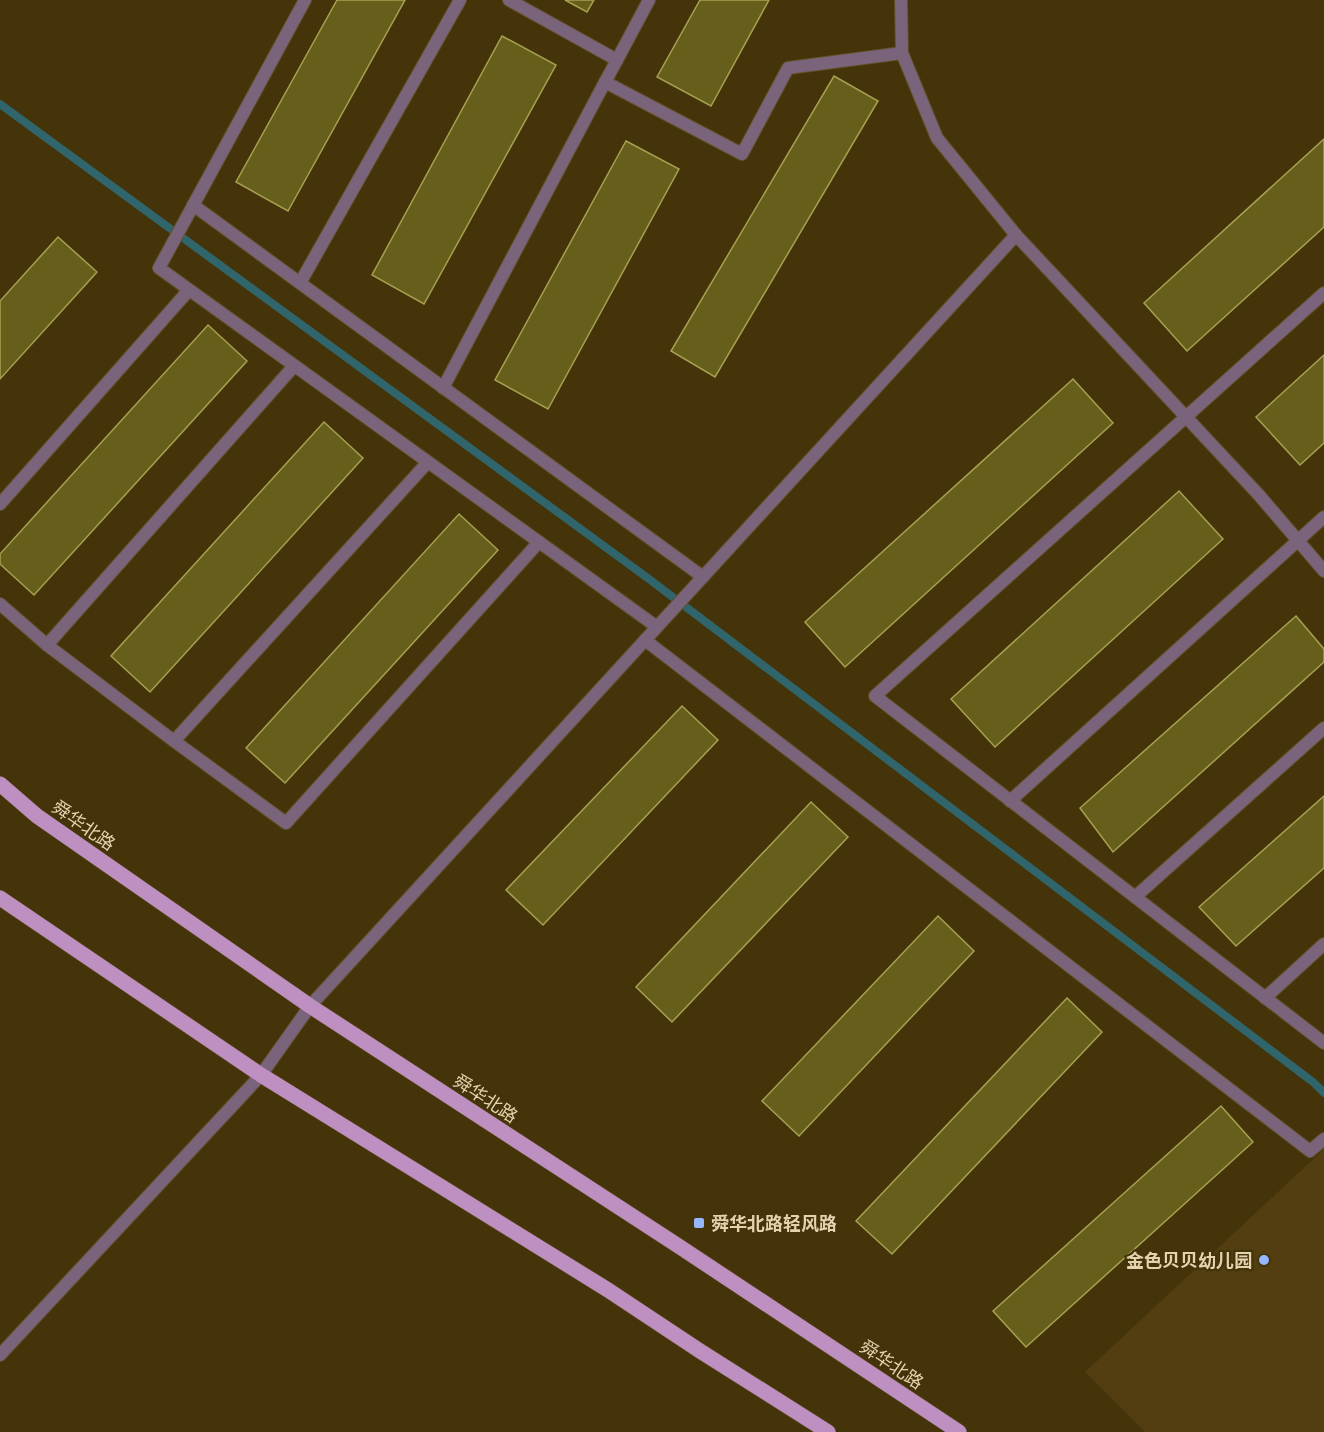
<svg xmlns="http://www.w3.org/2000/svg" width="1324" height="1432" font-family="'Noto Serif','Noto Sans SC',serif">
	<style>
		.built { fill: #523e10 }
		.lines { fill: none; stroke-linecap: round; stroke-linejoin: round }
		.stream { stroke: #30666b; stroke-width: 8 }
		.building { fill: #655f1b; stroke: #a8a051; stroke-width: 1.5 }
		.service-casing { stroke: #625028; stroke-width: 14 }
		.minor-casing { stroke: #625028; stroke-width: 14 }
		.tertiary-casing { stroke: #625028; stroke-width: 14 }
		.primary-casing { stroke: #625028; stroke-width: 16 }
		.service { stroke: #7a647c; stroke-width: 12 }
		.minor { stroke: #7a647c; stroke-width: 12 }
		.tertiary { stroke: #7a647c; stroke-width: 12 }
		.primary { stroke: #bd90c1; stroke-width: 15 }
		.poi-dot { fill: #94b7fd; stroke: #45330a; stroke-width: 2 }
		.labels { text-anchor: middle; dominant-baseline: central; stroke-width: 4.5; stroke-linejoin: round; paint-order: stroke }
		.street-label { font-size: 18px; fill: #e5d3b0; stroke: #45330a }
		.poi-label { font-size: 18px; font-weight: bold; fill: #e5d3b0; stroke: #45330a; text-anchor: start }
	</style>
	<rect width="100%" height="100%" fill="#45330a"/>
	<polygon class="built" points="1324,1149 1324,1432 1145,1432 1085,1372"/>
	<g class="lines">
		<polyline class="stream" points="0,104 649,579 1313,1082 1324,1093"/>
	</g>
	<g class="building">
		<polygon points="337,0 405,0 288,211 236,182"/>
		<polygon points="565,0 594,0 587,12"/>
		<polygon points="700,0 769,0 711,106 657,77"/>
		<polygon points="502,36 556,65 424,304 372,275"/>
		<polygon points="834,76 878,101 715,377 671,351"/>
		<polygon points="1324,139 1324,227 1187,351 1144,303"/>
		<polygon points="626,141 679,169 548,409 495,380"/>
		<polygon points="58,237 97,272 0,379 0,301"/>
		<polygon points="208,325 247,361 34,595 0,564 0,554"/>
		<polygon points="1324,355 1324,443 1300,465 1256,417"/>
		<polygon points="1073,379 1113,423 845,667 805,622"/>
		<polygon points="324,422 363,458 150,692 111,656"/>
		<polygon points="1179,491 1223,539 995,747 951,699"/>
		<polygon points="459,514 498,550 285,783 246,748"/>
		<polygon points="1296,616 1324,649 1324,662 1113,852 1080,808"/>
		<polygon points="682,706 718,740 543,925 506,890"/>
		<polygon points="1324,796 1324,868 1236,946 1199,907"/>
		<polygon points="811,802 848,837 672,1022 636,987"/>
		<polygon points="938,916 974,951 799,1136 762,1101"/>
		<polygon points="1067,998 1102,1032 892,1254 856,1221"/>
		<polygon points="1221,1106 1253,1142 1026,1347 993,1311"/>
	</g>
	<g class="lines">
		<defs>
			<g id="service">
				<polyline points="305,0 159,268 657,627"/>
				<polyline points="617,60 649,0"/>
				<polyline points="193,205 703,577"/>
				<polyline points="300,283 460,0"/>
				<polyline points="1324,293 875,696 1324,1043"/>
				<polyline points="443,388 605,82"/>
				<polyline points="0,504 189,290"/>
				<polyline points="0,604 47,645 170,738 286,823 539,542"/>
				<polyline points="47,645 294,366"/>
				<polyline points="174,741 428,462"/>
				<polyline points="1010,801 1324,517"/>
				<polyline points="1135,897 1324,728"/>
				<polyline points="1265,998 1324,944"/>
			</g>
			<g id="minor">
				<polyline points="509,0 617,60 605,82 742,154 788,68 902,53"/>
				<polyline points="645,640 1310,1151 1324,1139"/>
			</g>
			<g id="tertiary">
				<polyline points="901,0 902,53 937,138 1016,235 1258,494 1324,571"/>
				<polyline points="0,1355 261,1075 310,1006 1016,235"/>
			</g>
			<g id="primary">
				<polyline points="0,784 37,816 310,1006 680,1247 959,1432"/>
				<polyline points="0,898 261,1075 608,1290 700,1351 828,1432"/>
			</g>
		</defs>
		<use href="#service" class="service-casing"/>
		<use href="#minor" class="minor-casing"/>
		<use href="#tertiary" class="tertiary-casing"/>
		<use href="#primary" class="primary-casing"/>
		<use href="#service" class="service"/>
		<use href="#minor" class="minor"/>
		<use href="#tertiary" class="tertiary"/>
		<use href="#primary" class="primary"/>
	</g>
	<g class="poi-dot">
		<rect x="693" y="1217" width="12" height="12" rx="3"/>
		<circle cx="1264" cy="1260" r="6"/>
	</g>
	<g class="labels">
		<g class="street-label">
			<text transform="translate(84 825) rotate(35)">舜华北路</text>
			<text transform="translate(486 1098) rotate(33)">舜华北路</text>
			<text transform="translate(892 1364) rotate(34)">舜华北路</text>
		</g>
		<g class="poi-label">
			<text x="711" y="1223">舜华北路轻风路</text>
			<text x="1252" y="1260" text-anchor="end">金色贝贝幼儿园</text>
		</g>
	</g>
</svg>
